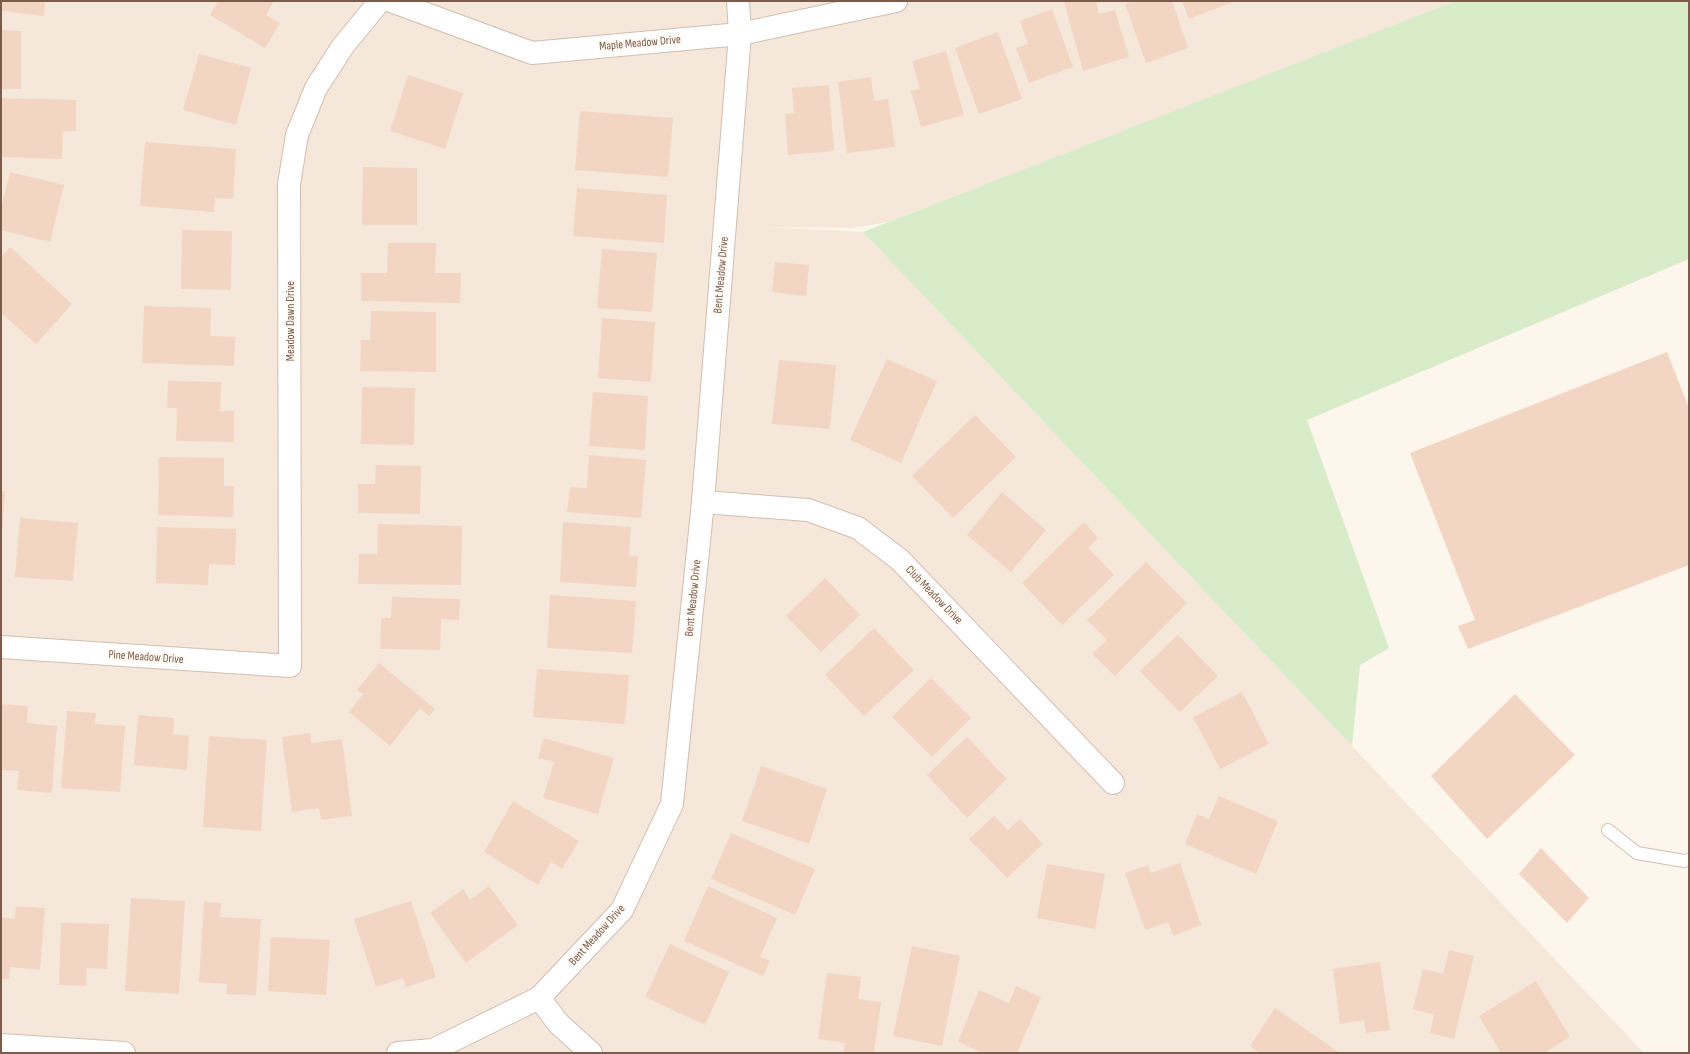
<svg xmlns="http://www.w3.org/2000/svg" width="1690" height="1054" font-family="'Sofia Sans Condensed',sans-serif">
	<style>
		.residential { fill: #f5e8da }
		.green { fill: #d8ecc9 }
		.building { fill: #f3d5c3 }
		.lines { fill: none; stroke-linecap: round; stroke-linejoin: round }
		.lane-casing { stroke: #d1beb0; stroke-width: 14 }
		.street-casing { stroke: #d1beb0; stroke-width: 24 }
		.lane { stroke: #fff; stroke-width: 12 }
		.street { stroke: #fff; stroke-width: 22 }
		.labels { text-anchor: middle; dominant-baseline: central; stroke-width: 4; stroke-linejoin: round; paint-order: stroke }
		.street-label { font-size: 12px; fill: #7a5c4d; stroke: #fffaf3 }
	</style>
	<rect width="100%" height="100%" fill="#fdf6ec"/>
	<polygon class="residential" points="1,1 1459,1 888,222 853,228 768,227 863,232 1644,1053 1,1053"/>
	<polygon class="green" points="1456,1 1689,1 1689,259 1307,420 1389,648 1360,665 1352,746 863,232"/>
	<g class="building">
		<polygon points="1,1 45,1 44,16 1,11"/>
		<polygon points="218,1 274,1 266,15 280,23 265,48 210,15"/>
		<polygon points="1066,1 1096,1 1099,14 1115,10 1129,57 1083,71 1064,2"/>
		<polygon points="1133,1 1172,1 1188,48 1146,63 1125,4"/>
		<polygon points="1182,1 1233,1 1233,2 1189,19"/>
		<polygon points="1052,9 1073,67 1029,83 1016,48 1028,44 1020,21"/>
		<polygon points="1,30 21,31 21,89 1,89"/>
		<polygon points="998,32 1022,99 979,114 955,48"/>
		<polygon points="946,51 964,115 921,127 911,91 920,89 912,61"/>
		<polygon points="199,54 251,68 236,125 183,110"/>
		<polygon points="408,75 463,93 445,149 390,131"/>
		<polygon points="871,77 874,101 888,99 895,147 847,153 838,82"/>
		<polygon points="829,85 834,151 788,155 785,114 794,113 792,88"/>
		<polygon points="1,98 76,100 76,131 63,131 62,159 1,157"/>
		<polygon points="580,111 673,118 668,177 575,170"/>
		<polygon points="145,142 236,149 233,199 215,198 214,212 140,206"/>
		<polygon points="363,167 417,168 417,225 362,225"/>
		<polygon points="10,172 64,185 50,242 1,230 1,208"/>
		<polygon points="577,188 667,195 664,243 573,236"/>
		<polygon points="182,230 232,231 231,290 181,289"/>
		<polygon points="388,243 436,243 435,273 461,273 460,303 361,301 361,273 387,273"/>
		<polygon points="10,247 72,304 36,344 1,313 1,257"/>
		<polygon points="602,249 657,253 652,312 597,308"/>
		<polygon points="775,262 809,265 806,296 772,292"/>
		<polygon points="144,306 211,308 210,336 235,337 234,366 142,363"/>
		<polygon points="371,311 436,312 436,372 360,371 361,340 370,340"/>
		<polygon points="602,318 655,322 651,382 598,378"/>
		<polygon points="1667,352 1689,408 1689,565 1468,649 1458,626 1475,620 1410,453"/>
		<polygon points="887,359 937,381 901,463 850,440"/>
		<polygon points="779,360 836,365 830,429 772,424"/>
		<polygon points="168,381 221,382 220,411 234,411 234,442 176,441 177,408 167,408"/>
		<polygon points="362,387 415,388 414,445 361,444"/>
		<polygon points="593,392 648,396 645,450 589,446"/>
		<polygon points="975,415 1016,457 953,518 912,476"/>
		<polygon points="589,455 646,460 641,518 567,512 570,487 587,488"/>
		<polygon points="159,457 224,458 224,486 234,486 233,517 158,515"/>
		<polygon points="376,465 421,466 420,514 358,513 358,484 375,484"/>
		<polygon points="1,491 5,491 2,537 1,537"/>
		<polygon points="1002,492 1046,530 1011,572 967,535"/>
		<polygon points="20,518 78,523 73,581 15,577"/>
		<polygon points="563,522 631,527 629,556 638,556 636,587 560,582"/>
		<polygon points="1084,522 1098,538 1088,548 1114,575 1062,625 1022,583"/>
		<polygon points="378,524 462,526 461,585 358,584 359,554 377,554"/>
		<polygon points="157,527 236,529 235,565 209,564 208,585 156,583"/>
		<polygon points="1146,562 1187,603 1115,676 1092,654 1107,640 1087,620"/>
		<polygon points="825,578 860,615 821,652 786,616"/>
		<polygon points="550,595 636,601 632,653 547,648"/>
		<polygon points="392,597 460,599 459,620 441,619 440,650 380,649 381,618 391,618"/>
		<polygon points="874,628 914,670 864,716 825,675"/>
		<polygon points="1178,635 1218,676 1180,712 1140,671"/>
		<polygon points="379,663 435,709 429,716 420,708 390,746 349,712 363,694 357,690"/>
		<polygon points="537,669 629,675 625,724 533,717"/>
		<polygon points="931,678 971,718 932,757 892,717"/>
		<polygon points="1242,692 1269,744 1220,769 1193,717"/>
		<polygon points="1515,694 1575,755 1487,839 1431,776"/>
		<polygon points="1,704 28,706 27,723 57,726 52,793 17,790 19,771 1,770"/>
		<polygon points="67,711 96,713 95,724 125,726 120,792 61,788"/>
		<polygon points="138,715 174,718 173,734 189,736 187,770 134,765"/>
		<polygon points="310,733 311,743 342,739 352,816 321,820 319,808 292,812 282,737"/>
		<polygon points="209,736 267,740 261,831 203,827"/>
		<polygon points="967,737 1007,779 967,818 927,775"/>
		<polygon points="544,738 614,758 598,814 543,798 554,762 538,758"/>
		<polygon points="761,766 827,789 809,844 742,821"/>
		<polygon points="1219,796 1278,821 1256,874 1185,844 1197,814 1209,819"/>
		<polygon points="513,801 579,841 562,869 551,862 538,885 484,852"/>
		<polygon points="994,816 1008,830 1020,819 1043,844 1007,878 969,839"/>
		<polygon points="731,833 815,869 795,915 711,879"/>
		<polygon points="1541,848 1589,898 1567,923 1519,874"/>
		<polygon points="1180,863 1201,925 1173,936 1168,922 1145,930 1125,873 1148,865 1151,873"/>
		<polygon points="1047,864 1105,874 1095,929 1037,918"/>
		<polygon points="489,886 518,925 466,963 430,913 463,889 470,900"/>
		<polygon points="708,886 777,918 760,957 770,961 763,976 684,941"/>
		<polygon points="131,898 185,901 179,994 125,991"/>
		<polygon points="411,901 436,977 406,987 403,978 376,987 354,919"/>
		<polygon points="204,902 221,903 220,917 261,919 256,995 226,994 227,984 199,982"/>
		<polygon points="16,906 45,908 40,970 10,967 9,979 1,979 1,917 15,919"/>
		<polygon points="61,923 109,924 107,969 87,968 86,986 59,985"/>
		<polygon points="271,937 330,940 326,995 268,991"/>
		<polygon points="670,944 729,972 705,1025 645,997"/>
		<polygon points="912,946 960,956 942,1046 893,1036"/>
		<polygon points="1449,950 1474,956 1454,1039 1430,1033 1434,1015 1413,1009 1423,969 1443,974"/>
		<polygon points="1380,962 1390,1030 1366,1033 1364,1020 1340,1024 1333,969"/>
		<polygon points="827,973 861,977 858,999 881,1002 874,1053 843,1053 845,1043 818,1039"/>
		<polygon points="1536,981 1570,1037 1544,1053 1501,1053 1479,1016"/>
		<polygon points="1016,986 1041,997 1017,1053 983,1053 958,1042 979,990 1009,1003"/>
		<polygon points="1275,1008 1340,1053 1260,1053 1250,1046"/>
	</g>
	<g class="lines">
		<defs>
			<polyline id="lane" points="1608,830 1637,853 1684,861 1689,860"/>
			<g id="street">
				<polyline points="391,1 532,53 740,34 896,1"/>
				<polyline points="703,502 808,510 858,528 900,560 1113,783"/>
				<polyline points="1,647 290,666 289,184 297,135 316,88 343,46 380,1"/>
				<polyline points="539,998 559,1024 591,1053"/>
				<polyline points="1,1045 124,1053"/>
				<polyline points="398,1053 433,1050 539,998 622,910 672,804 703,502 740,34 738,1"/>
			</g>
		</defs>
		<use href="#lane" class="lane-casing"/>
		<use href="#street" class="street-casing"/>
		<use href="#lane" class="lane"/>
		<use href="#street" class="street"/>
	</g>
	<g class="labels">
		<g class="street-label">
			<text transform="translate(640 43) rotate(-5)">Maple Meadow Drive</text>
			<text transform="translate(721 275) rotate(-85)">Bent Meadow Drive</text>
			<text transform="translate(290 321) rotate(-90)">Meadow Dawn Drive</text>
			<text transform="translate(934 595) rotate(46)">Club Meadow Drive</text>
			<text transform="translate(693 598) rotate(-84)">Bent Meadow Drive</text>
			<text transform="translate(146 657) rotate(4)">Pine Meadow Drive</text>
			<text transform="translate(597 935) rotate(-48)">Bent Meadow Drive</text>
		</g>
	</g>
	<rect width="1690" height="1054" fill="none" stroke="#7a5c4d" stroke-width="4"/>
</svg>
